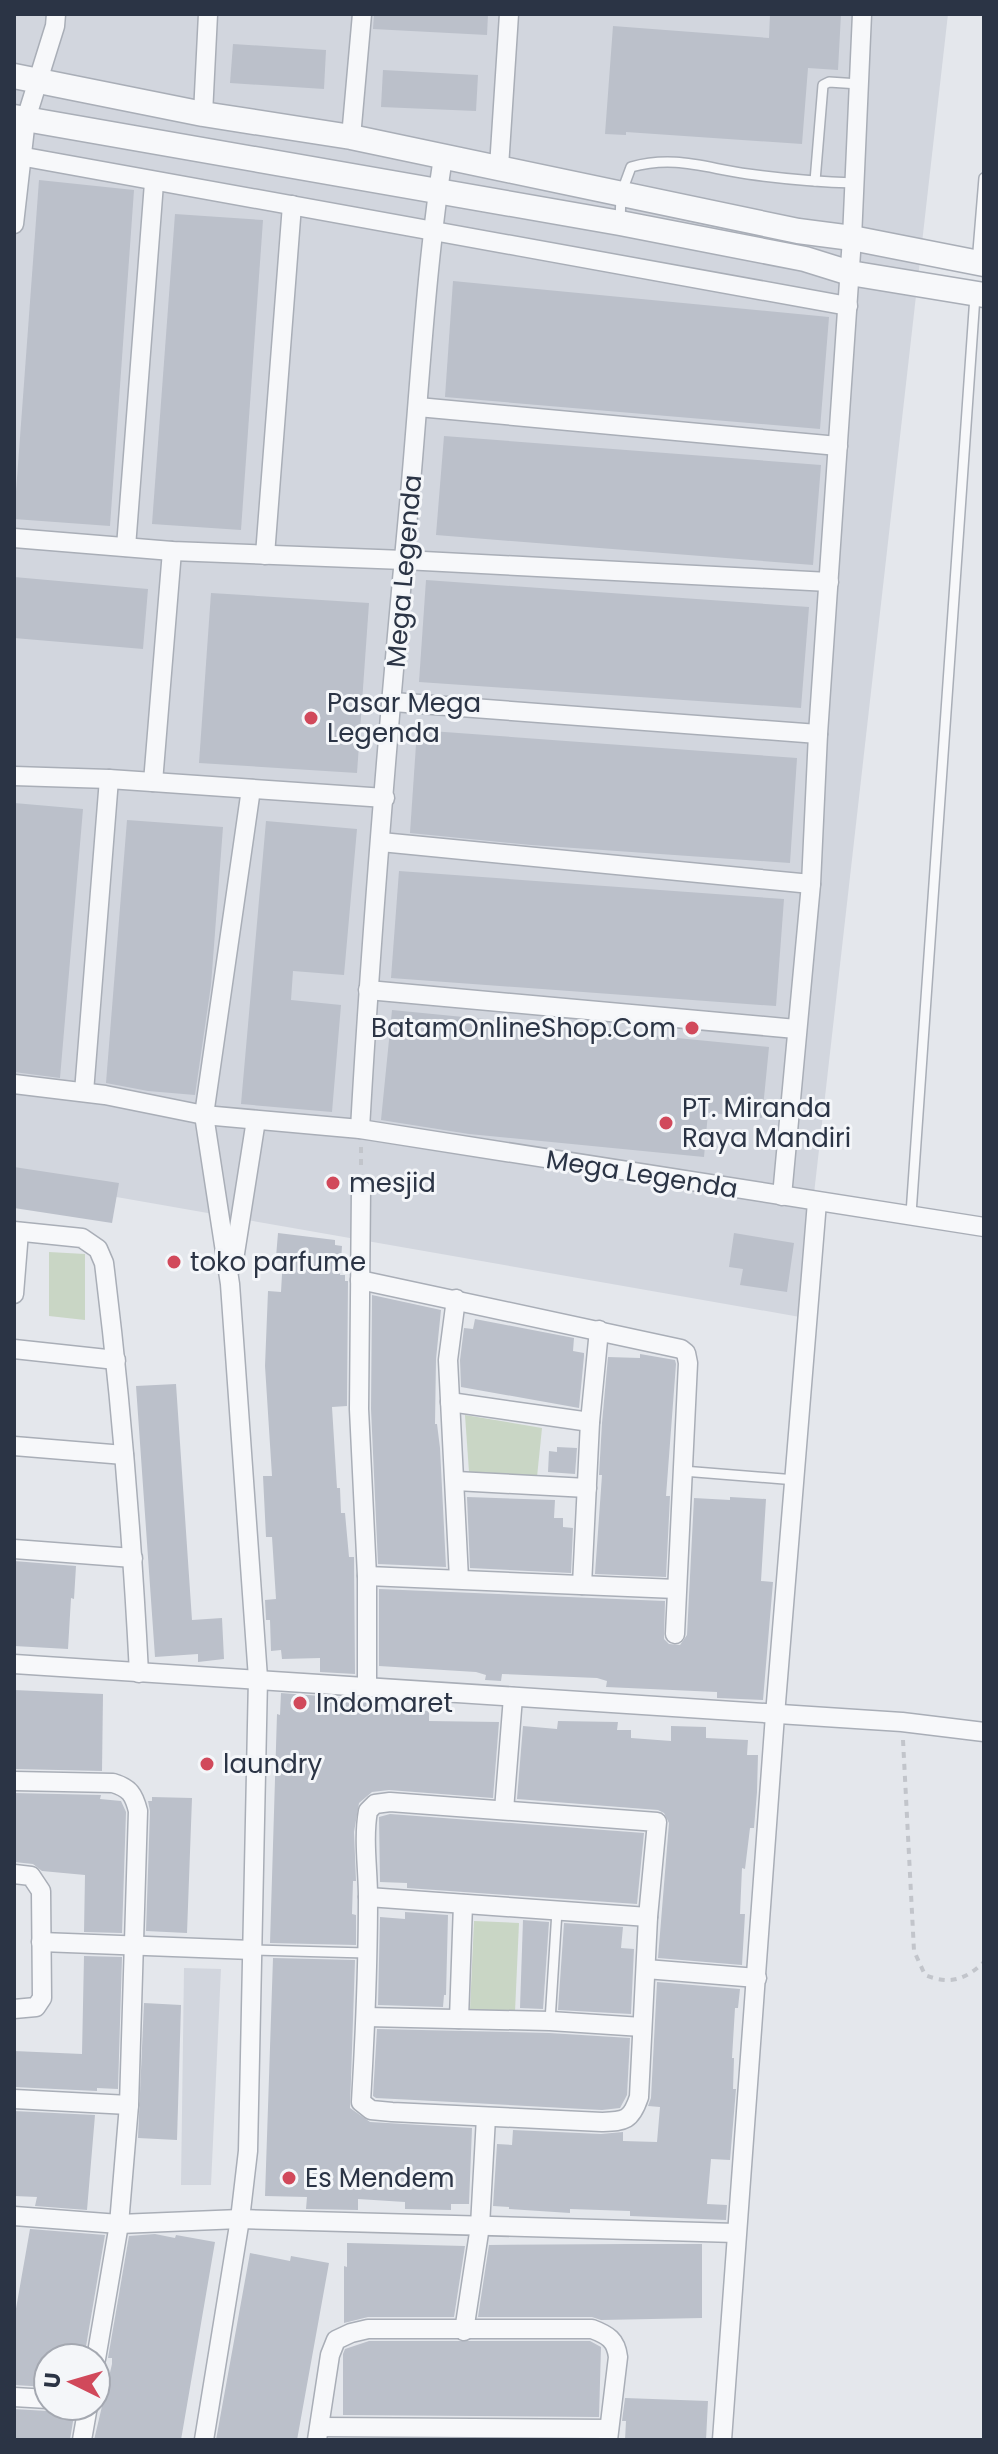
<svg xmlns="http://www.w3.org/2000/svg" width="998" height="2454" font-family="Poppins,sans-serif">
	<style>
		.built { fill: #d2d6de }
		.green { fill: #c9d6c5 }
		.building { fill: #bbc0ca }
		.lines { fill: none; stroke-linecap: round; stroke-linejoin: round }
		.service-casing { stroke: #a9aeb7; stroke-width: 12 }
		.minor-casing { stroke: #a9aeb7; stroke-width: 21 }
		.tertiary-casing { stroke: #a9aeb7; stroke-width: 27 }
		.path { stroke: #c2c5cb; stroke-width: 4; stroke-dasharray: 6 6; stroke-linecap: butt }
		.service { stroke: #f7f8fa; stroke-width: 9 }
		.minor { stroke: #f7f8fa; stroke-width: 18 }
		.tertiary { stroke: #f7f8fa; stroke-width: 24 }
		.poi-dot { fill: #d1495b; stroke: #f4f6f9; stroke-width: 3 }
		.labels { text-anchor: middle; dominant-baseline: central; stroke-width: 6; stroke-linejoin: round; paint-order: stroke }
		.street-label { font-size: 26px; fill: #2b3445; stroke: #f4f6f9 }
		.poi-label { font-size: 26px; fill: #2b3445; stroke: #f4f6f9; text-anchor: start }
	</style>
	<rect width="100%" height="100%" fill="#e4e7ec"/>
	<g class="built">
		<polygon points="14,14 948,14 800,1317 14,1179"/>
		<polygon points="184,1968 221,1969 211,2185 181,2185"/>
	</g>
	<g class="green">
		<polygon points="49,1252 85,1254 85,1320 49,1316"/>
		<polygon points="465,1415 542,1428 537,1477 469,1472"/>
		<polygon points="474,1921 519,1923 515,2012 470,2010"/>
	</g>
	<g class="building">
		<polygon points="374,14 488,14 487,35 373,29"/>
		<polygon points="770,14 841,14 838,70 808,68 802,144 626,132 626,135 605,134 613,26 769,38"/>
		<polygon points="233,44 326,50 324,89 230,83"/>
		<polygon points="383,70 478,75 476,111 381,107"/>
		<polygon points="39,180 134,190 110,526 14,519"/>
		<polygon points="175,214 263,220 241,530 152,524"/>
		<polygon points="453,281 829,317 820,429 445,397"/>
		<polygon points="444,436 821,465 813,565 436,535"/>
		<polygon points="14,577 148,589 143,649 14,638"/>
		<polygon points="426,580 809,607 801,708 419,682"/>
		<polygon points="211,593 369,603 357,773 199,763"/>
		<polygon points="417,730 797,758 790,863 531,845 410,833"/>
		<polygon points="14,803 83,809 60,1078 14,1072"/>
		<polygon points="127,820 223,827 211,985 195,1095 148,1091 106,1083"/>
		<polygon points="266,821 357,829 344,975 293,971 291,1000 341,1005 332,1112 241,1104"/>
		<polygon points="399,871 784,899 776,1006 391,978"/>
		<polygon points="392,1010 769,1047 762,1118 708,1113 704,1157 469,1134 381,1120"/>
		<polygon points="14,1167 119,1183 112,1223 14,1208"/>
		<polygon points="278,1233 335,1240 335,1245 342,1246 340,1275 345,1275 345,1281 348,1281 347,1406 332,1407 337,1488 340,1488 341,1513 345,1513 349,1557 354,1557 355,1674 320,1672 320,1658 282,1659 281,1650 271,1651 270,1620 266,1620 265,1600 276,1599 272,1537 266,1537 263,1476 272,1476 265,1366 268,1291 281,1292 283,1257 276,1257"/>
		<polygon points="734,1233 794,1243 787,1292 740,1285 743,1269 729,1267"/>
		<polygon points="372,1295 441,1310 436,1359 435,1424 437,1424 440,1448 446,1567 378,1564 371,1409"/>
		<polygon points="475,1319 574,1338 573,1351 584,1353 584,1356 579,1408 461,1387 460,1360 464,1328 473,1329"/>
		<polygon points="640,1354 675,1360 676,1364 666,1496 670,1496 666,1577 595,1574 602,1475 599,1475 602,1423 608,1357 640,1358"/>
		<polygon points="176,1384 192,1620 222,1618 224,1659 198,1662 198,1654 155,1657 136,1386"/>
		<polygon points="557,1447 577,1448 575,1474 548,1472 549,1451 557,1452"/>
		<polygon points="467,1497 555,1500 554,1518 563,1518 563,1527 573,1528 571,1573 470,1568"/>
		<polygon points="730,1497 766,1499 761,1581 773,1582 763,1700 717,1698 717,1692 606,1687 607,1681 597,1678 502,1674 501,1681 485,1680 486,1675 476,1672 379,1666 379,1589 665,1601 664,1639 669,1644 680,1645 687,1635 694,1498 730,1500"/>
		<polygon points="14,1561 76,1566 74,1599 71,1598 68,1649 14,1646"/>
		<polygon points="14,1690 103,1694 102,1771 14,1769"/>
		<polygon points="281,1693 362,1699 362,1702 388,1705 388,1709 429,1711 429,1721 499,1722 493,1798 389,1790 372,1792 359,1803 354,1832 356,1881 353,1881 352,1914 356,1915 356,1945 270,1943 277,1714 280,1715"/>
		<polygon points="558,1721 618,1722 617,1730 631,1730 631,1738 671,1741 671,1726 706,1727 706,1738 748,1740 747,1755 758,1755 757,1792 754,1828 750,1828 745,1869 742,1868 740,1914 745,1914 742,1965 658,1958 669,1823 664,1813 658,1810 517,1799 523,1726 557,1729"/>
		<polygon points="14,1793 101,1795 100,1799 121,1801 126,1812 122,1933 84,1932 85,1875 42,1871 33,1864 14,1862"/>
		<polygon points="152,1797 192,1798 187,1933 146,1931 150,1811 148,1801 152,1801"/>
		<polygon points="390,1814 644,1833 637,1904 407,1888 407,1883 380,1882 379,1817"/>
		<polygon points="405,1912 448,1915 446,1995 444,1995 443,2007 378,2005 380,1917 405,1919"/>
		<polygon points="523,1920 549,1922 543,2009 520,2008"/>
		<polygon points="564,1923 623,1927 621,1948 634,1949 631,2014 558,2010"/>
		<polygon points="84,1956 122,1957 118,2089 97,2088 97,2091 14,2087 14,2051 82,2054"/>
		<polygon points="273,1958 355,1960 350,2108 370,2122 472,2128 469,2204 451,2204 451,2210 405,2209 405,2202 358,2199 358,2210 306,2209 307,2197 265,2196"/>
		<polygon points="657,1982 740,1989 738,2008 735,2008 732,2058 734,2058 733,2089 736,2089 730,2160 711,2159 707,2204 727,2205 726,2220 630,2216 630,2211 570,2209 570,2213 509,2209 509,2207 493,2206 497,2144 512,2145 513,2130 601,2134 623,2132 623,2141 657,2142 660,2107 648,2106 651,2098"/>
		<polygon points="144,2003 181,2005 177,2140 138,2138"/>
		<polygon points="377,2029 549,2033 630,2038 627,2095 620,2108 602,2110 376,2098 373,2096"/>
		<polygon points="14,2111 95,2115 87,2210 35,2206 37,2197 14,2196"/>
		<polygon points="30,2229 105,2235 84,2358 48,2358 48,2387 14,2385 14,2320"/>
		<polygon points="155,2234 175,2238 176,2235 215,2242 181,2440 94,2440 112,2364 112,2358 108,2358 129,2236"/>
		<polygon points="347,2243 465,2246 454,2317 368,2317 344,2323 344,2266 347,2267"/>
		<polygon points="629,2244 702,2244 702,2318 601,2320 592,2317 478,2317 489,2245"/>
		<polygon points="250,2253 290,2261 291,2256 329,2263 297,2440 216,2440"/>
		<polygon points="369,2341 590,2341 601,2347 599,2417 343,2415 343,2354 345,2349"/>
		<polygon points="625,2398 708,2401 706,2440 625,2440 626,2421 622,2421"/>
		<polygon points="59,2406 75,2409 70,2440 14,2440 14,2409 47,2411"/>
	</g>
	<g class="lines">
		<defs>
			<g id="service">
				<polyline points="815,181 823,85 829,82 859,84"/>
				<path d="M620,223L621,194L631,167C675,155 705,168 748,174C784,179 820,182 855,183"/>
				<polyline points="977,263 984,178"/>
				<polyline points="911,1214 975,296"/>
				<polyline points="683,1471 796,1480"/>
				<polyline points="252,1950 366,1953"/>
				<polyline points="550,2021 557,1911"/>
			</g>
			<g id="minor">
				<polyline points="203,114 208,14"/>
				<polyline points="351,137 362,14"/>
				<path d="M14,155C292,207 570,257 848,306"/>
				<polyline points="499,167 509,14"/>
				<polyline points="14,224 26,119 55,26 56,14"/>
				<polyline points="418,407 838,446"/>
				<polyline points="14,538 172,551 404,560 829,582"/>
				<polyline points="126,547 154,183"/>
				<polyline points="265,555 292,205"/>
				<polyline points="393,702 818,734"/>
				<polyline points="14,776 109,779 385,798"/>
				<polyline points="153,782 172,551"/>
				<polyline points="381,842 811,884"/>
				<polyline points="368,990 796,1029"/>
				<polyline points="14,1084 105,1095 204,1115 360,1129 984,1227"/>
				<polyline points="84,1092 109,779"/>
				<path d="M360,1129C372,917 390,705 410,494C420,382 426,268 443,157"/>
				<polyline points="361,1189 359,1409 367,1576 367,1685"/>
				<polyline points="782,1196 811,884 818,734 852,238 862,14"/>
				<path d="M14,1231L82,1238L98,1249L104,1263C121,1399 132,1536 139,1673"/>
				<polyline points="233,1266 256,1120"/>
				<polyline points="360,1280 681,1349 686,1353 688,1363 675,1634"/>
				<polyline points="14,1294 19,1232"/>
				<polyline points="456,1299 448,1360 459,1579"/>
				<polyline points="14,1349 116,1360"/>
				<polyline points="450,1402 590,1422"/>
				<polyline points="14,1446 124,1455"/>
				<polyline points="456,1481 587,1488"/>
				<polyline points="14,1549 133,1558"/>
				<polyline points="367,1576 676,1589"/>
				<polyline points="582,1585 590,1422 599,1330"/>
				<polyline points="14,1664 902,1722 984,1732"/>
				<path d="M14,1781L113,1783C130,1788 134,1795 138,1811L129,2105L119,2224L96,2359"/>
				<path d="M390,1802L657,1822L648,1917L639,2097C631,2121 625,2121 602,2122L392,2112L371,2110L361,2102C365,2034 368,1966 368,1897C368,1869 363,1839 368,1811L375,1804Z"/>
				<polyline points="504,1810 513,1697"/>
				<polyline points="14,1874 31,1876 41,1891 42,1998 36,2007 14,2009"/>
				<polyline points="368,1897 648,1917"/>
				<polyline points="41,1942 252,1950"/>
				<polyline points="646,1969 757,1978"/>
				<polyline points="366,2017 550,2021 642,2027"/>
				<polyline points="459,2019 463,1904"/>
				<polyline points="14,2099 129,2105"/>
				<polyline points="14,2216 119,2224 240,2219 736,2233"/>
				<polyline points="464,2331 480,2226 486,2117"/>
				<polyline points="14,2397 48,2399"/>
				<polyline points="320,2427 609,2429"/>
				<polyline points="82,2440 88,2406"/>
				<polyline points="204,2440 240,2219 248,2151 258,1678 230,1284 204,1115 251,789"/>
				<path d="M317,2440L330,2355L336,2340L351,2333L368,2329H592C608,2335 616,2340 618,2357L608,2440"/>
				<polyline points="722,2440 775,1715 817,1202"/>
			</g>
			<g id="tertiary">
				<polyline points="14,76 203,114 351,137 798,231 852,238 984,264"/>
				<polyline points="14,117 620,223 805,259 850,273 984,295"/>
			</g>
		</defs>
		<use href="#service" class="service-casing"/>
		<use href="#minor" class="minor-casing"/>
		<use href="#tertiary" class="tertiary-casing"/>
		<g class="path">
			<polyline points="361,1147 361,1170"/>
			<path d="M903,1740L914,1951L925,1975C950,1985 965,1980 984,1962"/>
		</g>
		<use href="#service" class="service"/>
		<use href="#minor" class="minor"/>
		<use href="#tertiary" class="tertiary"/>
	</g>
	<g class="poi-dot">
		<circle cx="311" cy="718" r="8"/>
		<circle cx="692" cy="1028" r="8"/>
		<circle cx="666" cy="1123" r="8"/>
		<circle cx="333" cy="1183" r="8"/>
		<circle cx="174" cy="1262" r="8"/>
		<circle cx="300" cy="1703" r="8"/>
		<circle cx="207" cy="1764" r="8"/>
		<circle cx="289" cy="2178" r="8"/>
	</g>
	<g class="labels">
		<g class="street-label">
			<text transform="translate(404 571) rotate(-85)">Mega Legenda</text>
			<text transform="translate(642 1174) rotate(9)">Mega Legenda</text>
		</g>
		<g class="poi-label">
			<text x="327" y="703">Pasar Mega<tspan x="327" dy="30">Legenda</tspan></text>
			<text x="676" y="1028" text-anchor="end">BatamOnlineShop.Com</text>
			<text x="682" y="1108">PT. Miranda<tspan x="682" dy="30">Raya Mandiri</tspan></text>
			<text x="349" y="1183">mesjid</text>
			<text x="190" y="1262">toko parfume</text>
			<text x="316" y="1703">Indomaret</text>
			<text x="223" y="1764">laundry</text>
			<text x="305" y="2178">Es Mendem</text>
		</g>
	</g>
	<rect width="998" height="2454" fill="none" stroke="#2b3445" stroke-width="32"/>
	<g transform="translate(72 2382) rotate(275)"><circle r="38" fill="#f4f6f9" stroke="#a4a8b1" stroke-width="2"/>
	<path d="M0-6L14 30L0 20L-14 30Z" fill="#d1495b"/>
	<text y="-12" font-size="22" font-weight="bold" text-anchor="middle" fill="#2b3445">U</text>
	</g>
</svg>
